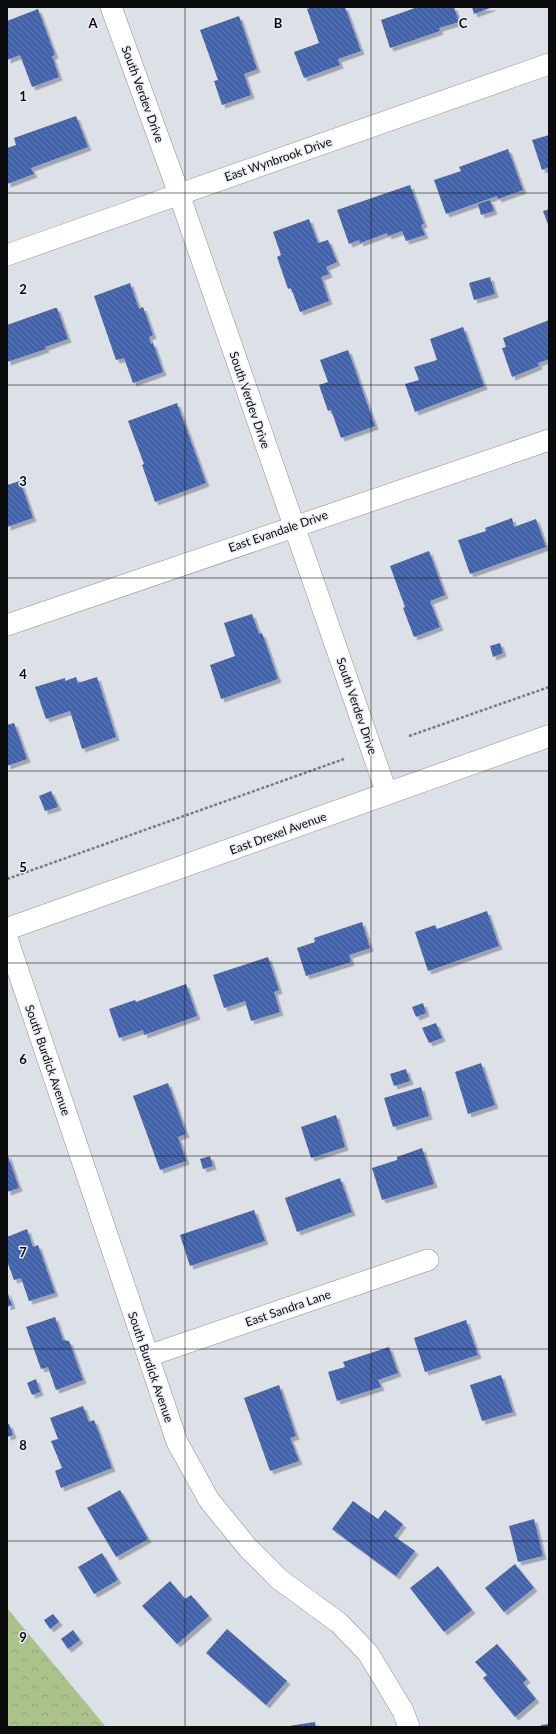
<svg xmlns="http://www.w3.org/2000/svg" width="556" height="1734" font-family="Lato,sans-serif">
	<style>
		.park { fill: url(#park-crowns) }
		.building { fill: url(#building-back-hatch); filter: url(#shadow) }
		.lines { fill: none; stroke-linecap: round; stroke-linejoin: round }
		.minor-casing { stroke: #8b8f95; stroke-width: 22 }
		.tertiary-casing { stroke: #8b8f95; stroke-width: 23 }
		.path { stroke: #787b7f; stroke-width: 2.5; stroke-dasharray: 3 2; stroke-linecap: butt }
		.minor { stroke: #fff; stroke-width: 21 }
		.tertiary { stroke: #fff; stroke-width: 22 }
		.grid { fill: none; stroke: #0a0b0d; stroke-width: 1; stroke-opacity: 0.55 }
		.labels { text-anchor: middle; dominant-baseline: central; stroke-width: 3; stroke-linejoin: round; paint-order: stroke }
		.street-label { font-size: 12px; fill: #0a0b0d; stroke: #eaedf4 }
		.grid-label { font-size: 13px; text-anchor: middle; font-weight: bold; fill: #0a0b0d; stroke: #eaedf4; stroke-width: 3; stroke-linejoin: round; paint-order: stroke }
	</style>
	<defs>
		<pattern id="park-crowns" width="20" height="18" patternUnits="userSpaceOnUse"><rect width="20" height="18" fill="#abc38a"/><path d="M2 6a3 3 0 1 1 6 0M12 15a3 3 0 1 1 6 0" fill="none" stroke="#92a676"/></pattern>
		<pattern id="building-back-hatch" width="6" height="6" patternUnits="userSpaceOnUse"><rect width="6" height="6" fill="#3f62af"/><path d="M-1 5l2 2M0 0l6 6M5-1l2 2" fill="none" stroke="#637bb1"/></pattern>
		<filter id="shadow"><feDropShadow dx="3.5" dy="3.5" stdDeviation="0" flood-color="#0004"/></filter>
	</defs>
	<rect width="100%" height="100%" fill="#dce0e7"/>
	<polygon class="park" points="7,1608 106,1727 7,1727"/>
	<g class="building">
		<polygon points="312,7 345,7 361,51 338,59 340,65 304,78 294,52 319,43 307,9"/>
		<polygon points="415,7 454,7 459,22 439,28 440,31 390,48 381,20 415,8"/>
		<polygon points="472,7 493,7 474,14"/>
		<polygon points="38,9 55,55 52,56 59,77 32,87 20,55 7,60 7,21"/>
		<polygon points="239,16 257,69 244,74 251,95 222,105 214,81 218,80 200,30"/>
		<polygon points="76,116 88,147 31,168 34,174 7,184 7,148 16,145 14,138"/>
		<polygon points="549,135 549,167 542,170 532,140"/>
		<polygon points="508,149 523,190 498,199 497,196 446,214 434,180 461,171 459,167"/>
		<polygon points="410,185 424,224 421,225 425,235 406,241 402,231 388,236 387,233 360,243 359,240 349,244 337,210"/>
		<polygon points="490,200 494,211 481,215 478,204"/>
		<polygon points="549,209 549,227 543,211"/>
		<polygon points="309,219 318,243 328,240 337,262 326,267 329,274 321,277 329,301 300,312 291,288 288,289 277,257 281,255 273,232"/>
		<polygon points="490,277 495,294 474,300 469,283"/>
		<polygon points="130,283 139,309 143,307 153,335 149,337 151,344 153,343 163,372 133,383 124,358 116,360 94,296"/>
		<polygon points="55,308 57,308 68,339 45,347 46,349 7,362 7,325"/>
		<polygon points="549,320 549,359 538,363 539,366 512,377 502,348 506,347 503,338"/>
		<polygon points="463,327 484,386 415,412 405,384 419,380 414,367 437,360 430,339"/>
		<polygon points="348,350 375,426 341,438 331,410 328,411 319,385 328,382 320,360"/>
		<polygon points="177,403 206,483 155,502 142,465 144,464 128,421"/>
		<polygon points="20,481 33,518 7,527 7,485"/>
		<polygon points="512,518 514,527 536,519 546,547 470,574 458,540 486,531 485,528"/>
		<polygon points="429,551 445,595 430,601 440,627 414,637 403,608 405,607 390,566"/>
		<polygon points="252,614 259,634 262,633 278,679 221,699 210,665 235,656 224,623"/>
		<polygon points="500,643 503,653 493,657 490,646"/>
		<polygon points="76,677 78,683 97,677 116,737 82,749 70,711 46,719 35,687 65,678 65,681"/>
		<polygon points="14,723 27,759 7,766 7,725"/>
		<polygon points="51,791 58,807 45,811 39,796"/>
		<polygon points="487,911 499,946 428,971 415,932 435,925 437,929"/>
		<polygon points="362,922 370,948 349,955 351,962 306,976 297,948 315,942 314,938"/>
		<polygon points="268,957 279,990 274,992 280,1012 251,1021 245,1001 224,1008 213,975"/>
		<polygon points="186,984 197,1016 144,1035 143,1030 119,1038 109,1009 135,1000 136,1002"/>
		<polygon points="423,1003 426,1013 416,1017 412,1007"/>
		<polygon points="436,1023 442,1038 429,1043 422,1028"/>
		<polygon points="481,1063 495,1105 468,1114 455,1072"/>
		<polygon points="406,1069 410,1081 394,1086 390,1074"/>
		<polygon points="168,1083 186,1134 178,1137 186,1161 160,1170 133,1096"/>
		<polygon points="421,1087 429,1116 393,1127 384,1098"/>
		<polygon points="336,1115 345,1147 311,1158 301,1127"/>
		<polygon points="422,1148 434,1184 382,1200 372,1168 397,1160 397,1157"/>
		<polygon points="7,1153 19,1188 7,1192"/>
		<polygon points="210,1156 213,1166 203,1169 200,1159"/>
		<polygon points="340,1178 352,1212 297,1232 285,1198"/>
		<polygon points="254,1210 265,1241 190,1266 180,1235"/>
		<polygon points="27,1229 33,1247 38,1245 55,1293 29,1301 21,1278 14,1280 7,1261 7,1237"/>
		<polygon points="7,1291 12,1305 7,1307"/>
		<polygon points="55,1317 63,1340 69,1341 83,1380 56,1390 48,1367 41,1369 26,1327"/>
		<polygon points="466,1320 478,1355 425,1372 414,1338"/>
		<polygon points="389,1347 398,1373 378,1380 381,1387 337,1401 328,1372 345,1367 343,1362"/>
		<polygon points="501,1375 513,1412 482,1421 470,1385"/>
		<polygon points="36,1379 40,1392 32,1395 27,1383"/>
		<polygon points="279,1385 296,1436 290,1438 299,1461 270,1471 244,1398"/>
		<polygon points="83,1406 89,1422 94,1420 112,1468 61,1488 55,1471 62,1468 51,1441 58,1439 50,1418"/>
		<polygon points="7,1424 9,1424 13,1435 7,1437"/>
		<polygon points="120,1490 148,1539 116,1557 87,1508"/>
		<polygon points="353,1501 378,1519 385,1510 403,1524 394,1536 415,1551 396,1576 332,1529"/>
		<polygon points="534,1519 543,1556 518,1562 509,1526"/>
		<polygon points="102,1553 118,1580 94,1594 78,1567"/>
		<polygon points="515,1564 534,1588 504,1612 485,1588"/>
		<polygon points="438,1566 472,1610 444,1632 410,1588"/>
		<polygon points="170,1581 185,1599 191,1595 209,1616 177,1644 142,1606"/>
		<polygon points="53,1614 59,1622 50,1629 44,1620"/>
		<polygon points="227,1629 287,1681 266,1705 206,1653"/>
		<polygon points="73,1630 80,1640 68,1649 61,1639"/>
		<polygon points="497,1644 527,1679 523,1683 536,1699 515,1717 483,1678 487,1675 475,1662"/>
		<polygon points="315,1722 316,1727 289,1727 289,1726"/>
		<polygon points="549,1724 549,1727 541,1727 541,1725"/>
	</g>
	<g class="lines">
		<defs>
			<g id="minor">
				<polyline points="111,7 179,194 387,794"/>
				<polyline points="7,255 549,64"/>
				<polyline points="7,625 549,440"/>
				<polyline points="7,938 177,1442 209,1500 248,1548 279,1579 339,1623 368,1653 403,1711 409,1727"/>
				<polyline points="148,1356 428,1260"/>
			</g>
			<polyline id="tertiary" points="7,929 549,736"/>
		</defs>
		<use href="#minor" class="minor-casing"/>
		<use href="#tertiary" class="tertiary-casing"/>
		<g class="path">
			<polyline points="409,736 549,687"/>
			<polyline points="7,879 344,759"/>
		</g>
		<use href="#minor" class="minor"/>
		<use href="#tertiary" class="tertiary"/>
	</g>
	<path class="grid" d="M185,7V1727M371,7V1727M7,193H549M7,385H549M7,578H549M7,771H549M7,963H549M7,1156H549M7,1349H549M7,1541H549"/>
	<g class="labels">
		<g class="street-label">
			<text transform="translate(143 94) rotate(70)">South Verdev Drive</text>
			<text transform="translate(278 159) rotate(-19)">East Wynbrook Drive</text>
			<text transform="translate(250 400) rotate(71)">South Verdev Drive</text>
			<text transform="translate(278 531) rotate(-19)">East Evandale Drive</text>
			<text transform="translate(357 706) rotate(71)">South Verdev Drive</text>
			<text transform="translate(278 833) rotate(-20)">East Drexel Avenue</text>
			<text transform="translate(48 1060) rotate(71)">South Burdick Avenue</text>
			<text transform="translate(288 1308) rotate(-19)">East Sandra Lane</text>
			<text transform="translate(151 1367) rotate(71)">South Burdick Avenue</text>
		</g>
	</g>
	<g class="grid-label">
		<text x="93" y="28">A</text>
		<text x="278" y="28">B</text>
		<text x="463" y="28">C</text>
		<text x="23" y="101">1</text>
		<text x="23" y="294">2</text>
		<text x="23" y="486">3</text>
		<text x="23" y="679">4</text>
		<text x="23" y="872">5</text>
		<text x="23" y="1064">6</text>
		<text x="23" y="1257">7</text>
		<text x="23" y="1450">8</text>
		<text x="23" y="1642">9</text>
	</g>
	<rect width="556" height="1734" fill="none" stroke="#0a0b0d" stroke-width="16"/>
</svg>
